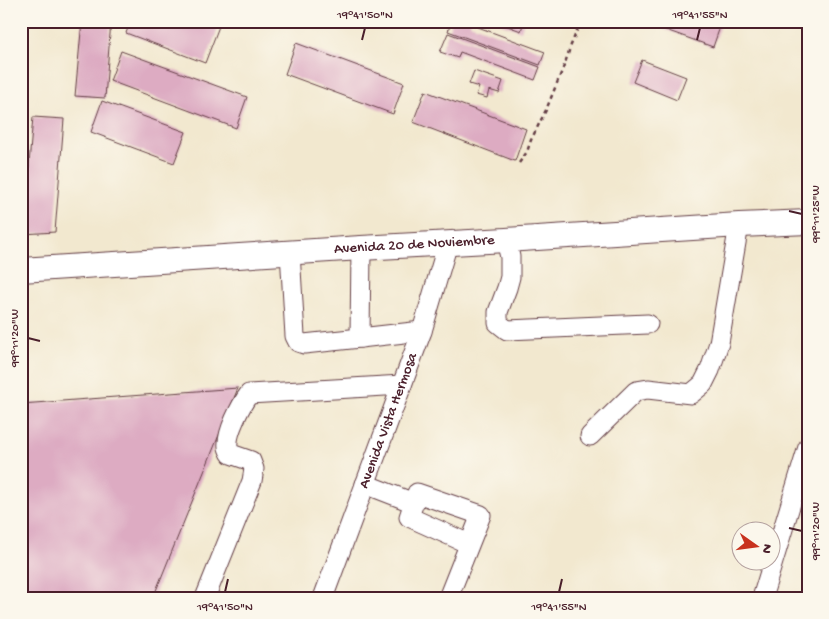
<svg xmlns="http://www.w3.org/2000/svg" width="829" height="619" font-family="'Gochi Hand',sans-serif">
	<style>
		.building { fill: #ddabc2 }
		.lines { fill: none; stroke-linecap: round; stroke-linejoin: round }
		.minor-casing { stroke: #633d44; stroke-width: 21 }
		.major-casing { stroke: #633d44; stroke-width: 26 }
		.path { stroke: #633d44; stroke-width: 2.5; stroke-dasharray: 4 4; stroke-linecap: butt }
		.minor { stroke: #fff; stroke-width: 19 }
		.major { stroke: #fff; stroke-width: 24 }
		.ticks { fill: none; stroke: #4a1f2b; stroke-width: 2 }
		.labels { text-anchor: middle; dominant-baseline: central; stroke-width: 4.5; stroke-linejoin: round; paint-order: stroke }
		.street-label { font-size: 15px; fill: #4a1f2b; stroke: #fbf7ec }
		.neatline { fill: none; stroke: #4a1f2b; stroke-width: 2 }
		.ticks-label { font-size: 12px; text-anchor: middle; fill: #4a1f2b }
	</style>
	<rect width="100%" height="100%" fill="#fbf7ec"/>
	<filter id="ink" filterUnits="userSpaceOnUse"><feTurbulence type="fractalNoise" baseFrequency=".02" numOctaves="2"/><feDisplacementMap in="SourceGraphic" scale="10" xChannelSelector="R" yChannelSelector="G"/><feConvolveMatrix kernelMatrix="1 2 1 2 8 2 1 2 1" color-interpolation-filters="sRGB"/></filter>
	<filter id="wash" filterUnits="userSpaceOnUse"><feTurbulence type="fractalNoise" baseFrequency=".0096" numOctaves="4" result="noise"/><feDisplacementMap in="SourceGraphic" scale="20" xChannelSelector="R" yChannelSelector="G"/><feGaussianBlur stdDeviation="1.12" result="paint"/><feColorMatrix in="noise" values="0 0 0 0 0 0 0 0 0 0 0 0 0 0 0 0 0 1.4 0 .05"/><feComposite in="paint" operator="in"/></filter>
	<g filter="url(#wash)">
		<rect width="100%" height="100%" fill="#f2e8cf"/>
		<g id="blocks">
			<g class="building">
				<polygon points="82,21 111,21 105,98 75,96"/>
				<polygon points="131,21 221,21 205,63 126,33"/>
				<polygon points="452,21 471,21 470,24 545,52 540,65 448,31"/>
				<polygon points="494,21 524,21 521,31"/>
				<polygon points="641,21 714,21 721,24 713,47"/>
				<polygon points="448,33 540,67 535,80 460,52 458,58 440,52"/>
				<polygon points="296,43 404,83 393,114 285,74"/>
				<polygon points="121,51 247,97 236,128 110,81"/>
				<polygon points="642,60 686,77 677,100 633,82"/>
				<polygon points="474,71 503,81 499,93 489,90 487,98 476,95 479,87 469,84"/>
				<polygon points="425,91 526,129 515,161 413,122"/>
				<polygon points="102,101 186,132 174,163 91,132"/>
				<polygon points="33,117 64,119 59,182 55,232 23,234"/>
				<polygon points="238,388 153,598 21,598 21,404"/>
			</g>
		</g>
	</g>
	<g filter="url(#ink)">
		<use href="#blocks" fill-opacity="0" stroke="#633d44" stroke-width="1"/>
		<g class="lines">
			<defs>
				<g id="minor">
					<polyline points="506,240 510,257 510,277 507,288 498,312 498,323 507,330 648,324"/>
					<polyline points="290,252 295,336 298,342 304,344 360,338 361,248"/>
					<polyline points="360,338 422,331"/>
					<polyline points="590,436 636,391 648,389 691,394 703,384 710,370 719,343 739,225"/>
					<polyline points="365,484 414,503"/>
					<path d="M205,598L252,481L254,469L251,461L231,454C230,452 228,449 228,447C226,433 241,405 249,394L402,385"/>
					<path id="s1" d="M323,598L422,331L448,243"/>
					<polyline points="448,598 481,515 417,493 409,517 469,544"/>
					<polyline points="762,598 808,447"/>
				</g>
				<g id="major">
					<path id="s2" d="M21,270L361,248L506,240L739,225L808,222"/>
				</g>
			</defs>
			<use href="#minor" class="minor-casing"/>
			<use href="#major" class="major-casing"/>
			<polyline class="path" points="519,163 527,152 531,140 546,110 564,66 571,45 581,21"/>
			<use href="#minor" class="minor"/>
			<use href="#major" class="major"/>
		</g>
	</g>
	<path class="ticks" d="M362,40L365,28M697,40L700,28M789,211L802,214M28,338L40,341M789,528L802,531M225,592L228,579M559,592L562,579"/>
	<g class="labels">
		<g class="street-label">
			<text stroke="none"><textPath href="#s2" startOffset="394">Avenida 20 de Noviembre</textPath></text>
			<text stroke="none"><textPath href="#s1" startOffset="189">Avenida Vista Hermosa</textPath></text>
		</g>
	</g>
	<rect width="829" height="619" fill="none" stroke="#fbf7ec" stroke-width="55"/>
	<g transform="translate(756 546) rotate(104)"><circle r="24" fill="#fbf7ec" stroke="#b4a19f"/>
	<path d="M0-4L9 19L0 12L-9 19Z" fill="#c8321e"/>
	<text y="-8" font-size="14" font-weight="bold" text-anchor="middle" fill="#4a1f2b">N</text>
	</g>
	<rect x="28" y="28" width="774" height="564" class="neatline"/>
	<g class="ticks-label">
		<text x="365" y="18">19°41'50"N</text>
		<text x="700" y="18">19°41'55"N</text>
		<text transform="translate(815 214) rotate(-90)" y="4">99°11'25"W</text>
		<text transform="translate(14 338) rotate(-90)" y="4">99°11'20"W</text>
		<text transform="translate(815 531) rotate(-90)" y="4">99°11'20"W</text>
		<text x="225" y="610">19°41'50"N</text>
		<text x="559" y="610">19°41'55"N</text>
	</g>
</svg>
